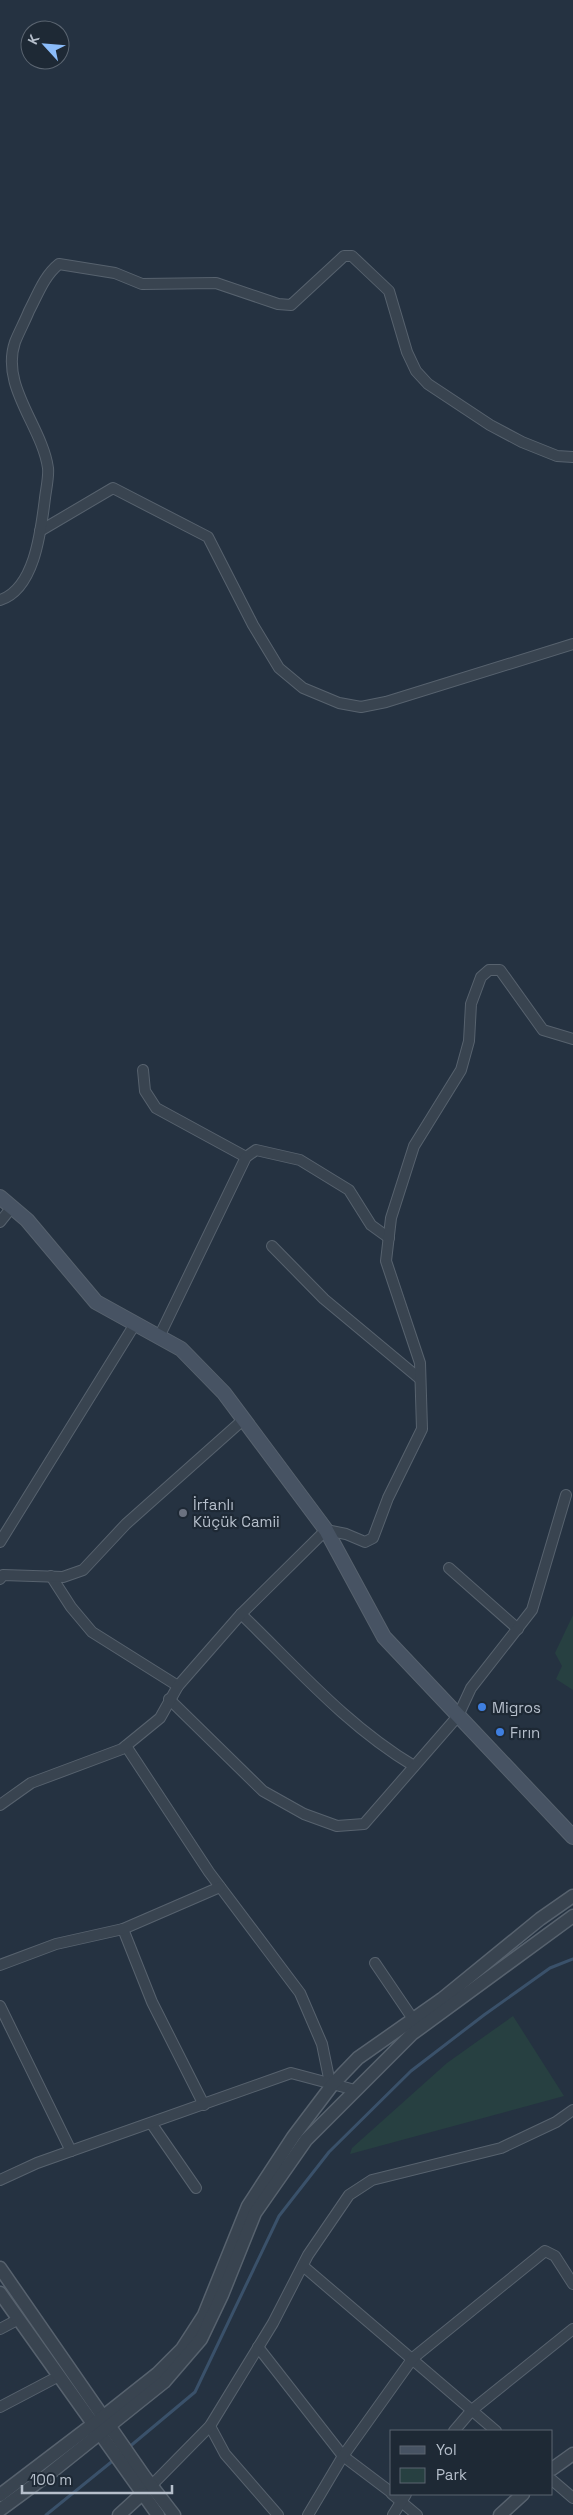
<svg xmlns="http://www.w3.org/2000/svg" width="573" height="2515" font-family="'Space Grotesk',sans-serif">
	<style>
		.green { fill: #274041 }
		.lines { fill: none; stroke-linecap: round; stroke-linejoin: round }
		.stream { stroke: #3a516a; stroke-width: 3 }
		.minor-casing { stroke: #57626e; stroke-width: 12 }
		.tertiary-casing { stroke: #57626e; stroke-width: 15 }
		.secondary-casing { stroke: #57626e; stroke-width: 16 }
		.minor { stroke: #394450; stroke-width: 10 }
		.tertiary { stroke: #394450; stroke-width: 12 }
		.secondary { stroke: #475363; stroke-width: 14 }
		.worship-dot { fill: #6b7280; stroke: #1e2935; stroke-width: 2 }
		.shop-dot { fill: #3f7fe0; stroke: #1e2935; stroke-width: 2 }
		.labels { text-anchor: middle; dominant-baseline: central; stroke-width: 4.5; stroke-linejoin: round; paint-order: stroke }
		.poi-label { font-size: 15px; fill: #b6bfcb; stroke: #1e2935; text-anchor: start }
	</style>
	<rect width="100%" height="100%" fill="#253241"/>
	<g class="green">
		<polygon points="573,1615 573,1690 556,1679 562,1666 555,1653"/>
		<polygon points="513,2016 564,2096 350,2154 352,2148 447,2063"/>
	</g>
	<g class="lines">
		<g class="stream">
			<polyline points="128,2448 195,2392 279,2216 329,2152 411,2071 484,2015 550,1968 573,1959"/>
			<polyline points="46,2515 115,2459"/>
		</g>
		<defs>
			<g id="minor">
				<polyline points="40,531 113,488 208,537 253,625 279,668 303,688 339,703 361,707 386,702 573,644"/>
				<path d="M0,600C35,589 41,530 45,498C46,489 49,477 48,468C42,426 0,386 15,342C19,332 25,321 29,311C38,294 44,276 59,264L115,273L142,284L216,283L278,304L291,305L344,256H352L389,291L407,352L416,371L428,384L490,425L522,442L557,456L573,457"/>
				<polyline points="143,1070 145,1091 156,1108 246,1157"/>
				<polyline points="0,1222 12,1207"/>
				<polyline points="272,1246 324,1299 420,1379"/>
				<polyline points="159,1337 246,1157 256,1150 300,1160 349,1190 371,1225 389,1238"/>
				<polyline points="0,1542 135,1324"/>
				<polyline points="449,1568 518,1629"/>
				<polyline points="51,1576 71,1607 92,1632 178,1686"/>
				<polyline points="0,1579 3,1575 63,1577 83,1570 126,1524 244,1419"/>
				<path d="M241,1614C297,1668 347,1726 414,1766"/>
				<polyline points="169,1699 263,1791 304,1814 337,1826 364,1824 458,1716 471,1688 532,1610 566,1495"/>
				<polyline points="126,1746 209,1872 300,1993 322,2044 330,2083"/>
				<polyline points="0,1805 31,1783 122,1749 160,1718 178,1686 241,1614 326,1530 346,1534 365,1542 373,1538 388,1498 422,1429 420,1363 386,1261 391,1218 414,1146 461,1070 469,1041 471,1004 481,977 489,970 500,970 543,1030 573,1039"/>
				<polyline points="123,1929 152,2002 204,2105"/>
				<polyline points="375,1963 413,2019"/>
				<polyline points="0,1965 56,1944 123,1929 220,1887"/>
				<polyline points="0,2006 71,2151"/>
				<polyline points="151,2123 196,2188"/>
				<polyline points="0,2180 37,2163 291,2073 355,2090"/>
				<polyline points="303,2266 496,2431"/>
				<polyline points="0,2329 19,2319"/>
				<polyline points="258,2347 343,2456 392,2493"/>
				<polyline points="0,2407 59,2376"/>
				<polyline points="210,2426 225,2454 278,2515"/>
				<polyline points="454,2431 472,2410 573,2329"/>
				<polyline points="552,2480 573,2498"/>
				<polyline points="147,2490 210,2426 273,2323 308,2255 349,2195 372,2180 501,2148 556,2122 573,2110"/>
				<polyline points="392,2494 417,2515"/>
				<polyline points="308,2515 343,2456 413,2358 545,2251 555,2256 573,2284"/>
				<polyline points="393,2515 406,2494"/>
			</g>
			<g id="tertiary">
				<polyline points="0,2268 144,2476 174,2515"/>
				<polyline points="0,2293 158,2515"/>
				<polyline points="552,2469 573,2454"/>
				<polyline points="0,2495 109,2412 157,2374 182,2349 204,2315 248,2206 293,2137 333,2084 358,2058 442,1999 540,1919 573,1896"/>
				<polyline points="0,2510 49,2474 164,2382 201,2339 222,2295 255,2213 306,2140 412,2034 573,1916"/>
				<polyline points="119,2515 142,2494"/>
				<polyline points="500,2515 523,2494"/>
			</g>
			<polyline id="secondary" points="0,1197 27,1220 96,1302 181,1349 224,1393 326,1530 384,1637 573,1837"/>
		</defs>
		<use href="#minor" class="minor-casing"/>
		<use href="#tertiary" class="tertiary-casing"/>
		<use href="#secondary" class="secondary-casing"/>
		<use href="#minor" class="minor"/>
		<use href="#tertiary" class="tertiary"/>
		<use href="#secondary" class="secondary"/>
	</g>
	<circle class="worship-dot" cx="183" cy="1513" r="5"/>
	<g class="shop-dot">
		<circle cx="482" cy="1707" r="5"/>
		<circle cx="500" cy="1732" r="5"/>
	</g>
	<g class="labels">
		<g class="poi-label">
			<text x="193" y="1504">İrfanlı<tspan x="193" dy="17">Küçük Camii</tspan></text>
			<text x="492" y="1707">Migros</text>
			<text x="510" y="1732">Fırın</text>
		</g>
	</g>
	<rect x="390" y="2430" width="162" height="65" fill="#1e2935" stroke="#5b6571"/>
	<rect x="400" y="2446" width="25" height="8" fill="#475363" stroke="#5b6571"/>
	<text x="436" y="2455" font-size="15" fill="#b6bfcb">Yol</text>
	<rect x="400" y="2468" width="25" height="15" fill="#274041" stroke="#5b6571"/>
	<text x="436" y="2480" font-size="15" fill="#b6bfcb">Park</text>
	<g transform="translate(45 45) rotate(296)"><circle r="24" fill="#1e2935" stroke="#5b6571"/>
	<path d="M0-4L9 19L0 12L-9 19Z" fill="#8bbcfa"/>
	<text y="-8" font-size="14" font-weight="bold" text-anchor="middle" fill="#b6bfcb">K</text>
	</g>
	<path d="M22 2485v8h150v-8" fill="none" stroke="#b6bfcb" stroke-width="2.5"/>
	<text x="30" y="2485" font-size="15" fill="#b6bfcb" stroke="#1e2935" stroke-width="4" paint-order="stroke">100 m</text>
</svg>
